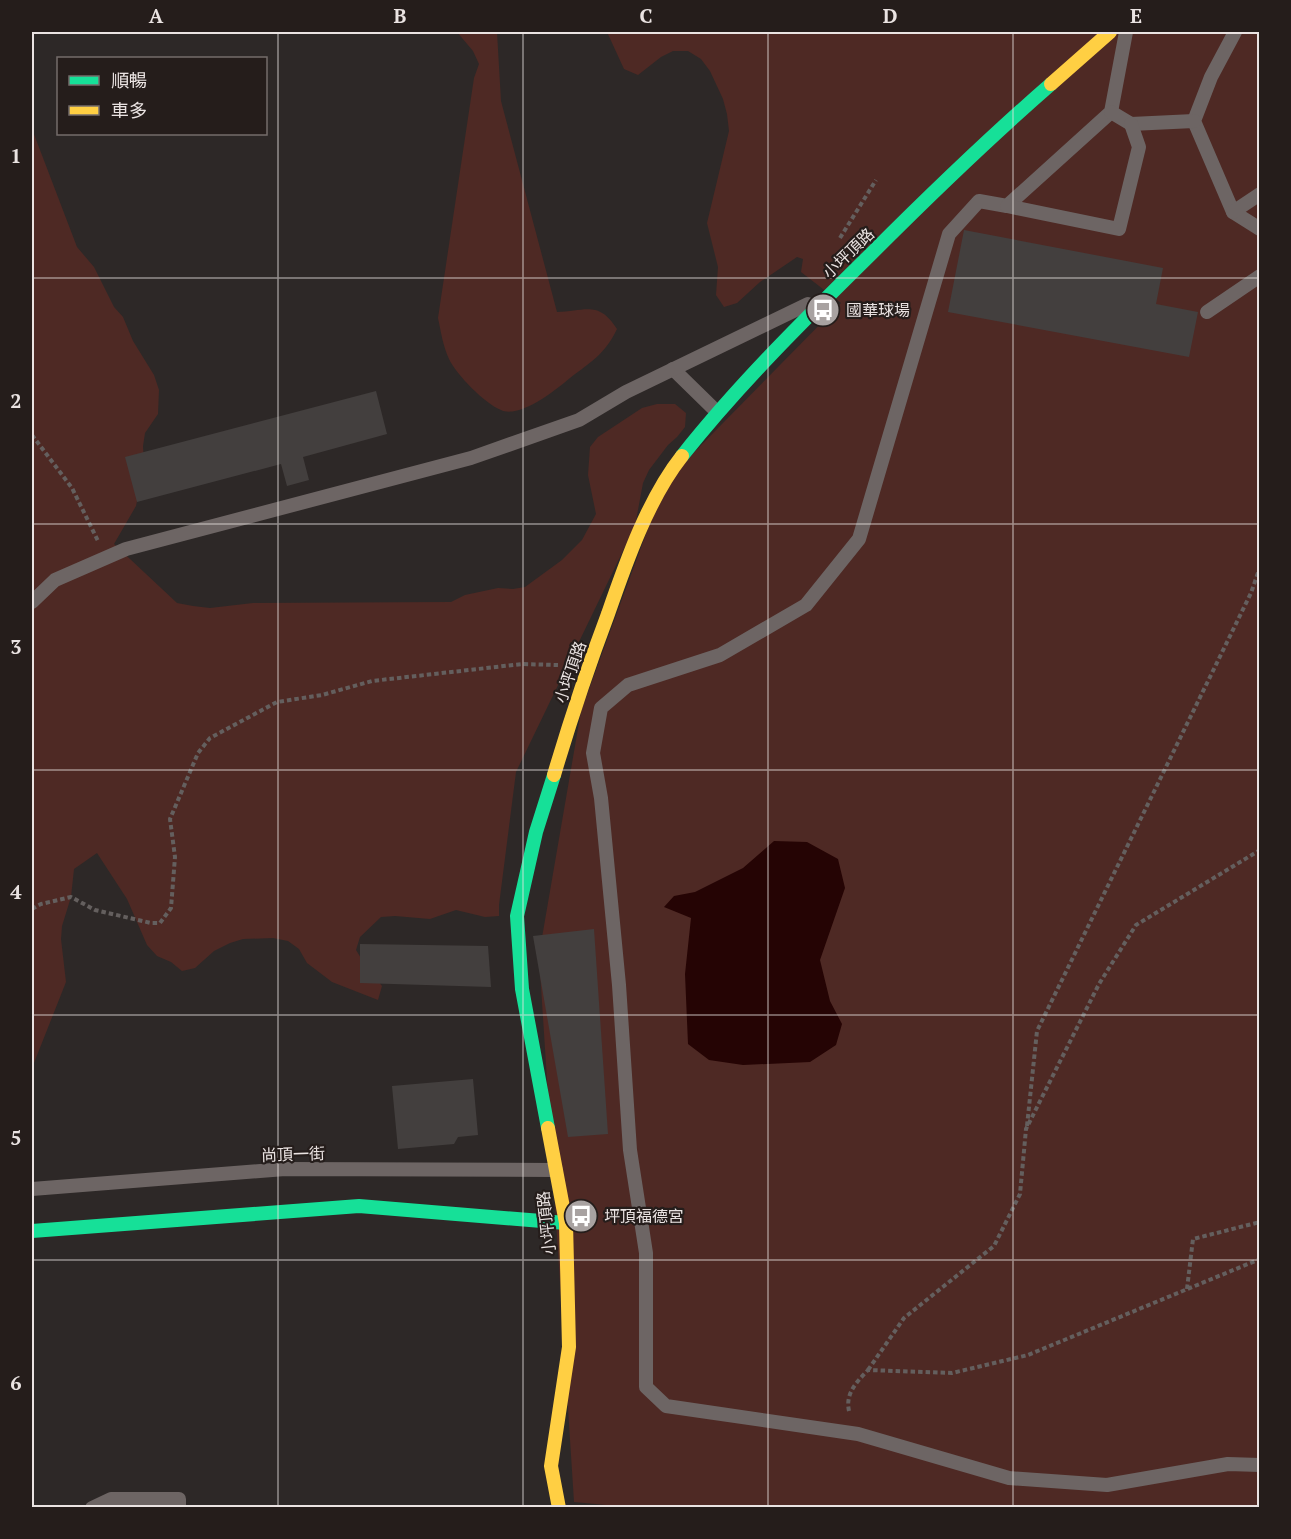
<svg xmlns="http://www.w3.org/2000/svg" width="1291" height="1539" font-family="'PT Serif','Noto Sans TC',serif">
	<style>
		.green { fill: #4e2924 }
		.water { fill: #250404 }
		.building { fill: #433f3e }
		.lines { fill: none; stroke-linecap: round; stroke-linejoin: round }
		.path { stroke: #645f5e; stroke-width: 4; stroke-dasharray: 4.5 3; stroke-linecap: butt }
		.lane { stroke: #6d6564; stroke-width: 14 }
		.fast { stroke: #16e098; stroke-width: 14 }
		.slow { stroke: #ffcf43; stroke-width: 14 }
		.grid { fill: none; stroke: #eae3e2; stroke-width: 1.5; stroke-opacity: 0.55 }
		.labels { text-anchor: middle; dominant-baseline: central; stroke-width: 4.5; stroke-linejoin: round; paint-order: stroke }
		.street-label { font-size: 16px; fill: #eae3e2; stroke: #251d1b }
		.poi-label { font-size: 16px; fill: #eae3e2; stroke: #251d1b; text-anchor: start }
		.neatline { fill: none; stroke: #eae3e2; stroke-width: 2 }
		.grid-label { font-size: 20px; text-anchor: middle; font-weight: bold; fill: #eae3e2 }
	</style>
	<rect width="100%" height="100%" fill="#2d2827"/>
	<g class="green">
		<path d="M457,32H497L501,101L557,312C585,311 599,300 617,329C605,354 591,362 570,378C556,390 532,408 515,411C511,412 504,412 501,410C485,404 456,374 449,359C443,346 441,332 438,318L474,78L479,64L473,51Z"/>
		<polygon points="607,32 1259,32 1259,1507 638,1508 574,1502 539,955 581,711 665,482 841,303 801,272 803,259 797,257 760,282 737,303 724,307 716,295 718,267 707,223 729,131 727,114 723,99 710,71 701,59 688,51 673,51 661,57 638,75 624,69"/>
		<polygon points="32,129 77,247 94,267 114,307 123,317 133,341 154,375 159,390 158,414 145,433 143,446 144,464 136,506 114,544 177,603 193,606 210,608 253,603 451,602 465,595 498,588 513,589 525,587 562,560 582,540 596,514 588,475 590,447 598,437 642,408 657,404 675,404 686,413 685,427 677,437 668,445 649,470 643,483 635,526 516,772 499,905 499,916 485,917 456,910 430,919 395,916 381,917 360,937 356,950 364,963 382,986 378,1000 332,982 307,963 299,949 288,941 273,938 243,939 230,943 214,951 195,968 182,971 171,962 157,956 147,945 127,899 97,853 74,869 71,897 62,926 61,939 66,982 32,1068"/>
	</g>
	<polygon class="water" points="774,841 807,842 838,859 845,888 820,960 830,1001 842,1024 836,1045 810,1062 743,1065 709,1060 688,1044 685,974 691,918 664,907 674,896 695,892 743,868"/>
	<g class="building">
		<polygon points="964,230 1163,268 1156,304 1198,312 1189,357 948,312"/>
		<polygon points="376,391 387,434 303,457 309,480 287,486 281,464 137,502 125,457"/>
		<polygon points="594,929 608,1134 568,1137 533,936"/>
		<polygon points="360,944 488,946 491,987 360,983"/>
		<polygon points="473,1079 478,1135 458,1137 454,1144 398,1149 392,1086"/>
	</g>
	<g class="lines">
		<g class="path">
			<polyline points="840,238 876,180"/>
			<polyline points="32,435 72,488 98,541"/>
			<polyline points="32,909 41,904 71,897 95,910 151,923 160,923 171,908 175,857 170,819 198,753 210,738 277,702 322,695 372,681 522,664 558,665"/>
			<polyline points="1027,1126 1037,1031 1251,593 1260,567"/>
			<polyline points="1187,1289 1193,1239 1260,1222"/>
			<polyline points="868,1370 904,1318 994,1246 1020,1194 1026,1129 1099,984 1136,925 1260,850"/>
			<path d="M849,1411C845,1393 857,1382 868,1370L952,1373L1028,1355L1260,1259"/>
		</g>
		<g class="lane">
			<polyline points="1126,32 1111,112 1007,206 979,201 949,234 859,539 806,605 720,655 628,685 601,708 593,753 601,798 619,985 630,1150 646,1253 646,1387 666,1406 858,1434 1009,1478 1107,1485 1228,1464 1260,1465"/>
			<polyline points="1235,32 1211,77 1194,121 1233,212 1260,229"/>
			<polyline points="1111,112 1131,124 1194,121"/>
			<polyline points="1007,206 1119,229 1139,147 1131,124"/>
			<polyline points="1233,212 1260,194"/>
			<polyline points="1207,312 1260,276"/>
			<polyline points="673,369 717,412"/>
			<polyline points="32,602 55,580 126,549 471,458 579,420 626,392 808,304"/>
			<polyline points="32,1189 285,1169 556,1170"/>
			<polyline points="92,1508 111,1499 179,1499 179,1508"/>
		</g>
		<g class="fast">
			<path d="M682,456C739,384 806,318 872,253C930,195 989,138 1051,84"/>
			<polyline points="548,1128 522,989 517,916 536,832 554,775"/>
			<polyline points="32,1231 359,1206 566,1223"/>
		</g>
		<g class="slow">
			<polyline points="1051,84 1110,32"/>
			<path d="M554,775C570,721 588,667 608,614C626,562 648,499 682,456"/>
			<polyline points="548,1128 566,1223 569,1347 551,1466 559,1508"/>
		</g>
	</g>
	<path class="grid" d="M278,32V1508M523,32V1508M768,32V1508M1013,32V1508M32,278H1260M32,524H1260M32,770H1260M32,1015H1260M32,1260H1260"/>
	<defs>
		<symbol id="bus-disc" viewBox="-11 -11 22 22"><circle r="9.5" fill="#a8a2a1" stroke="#251d1b"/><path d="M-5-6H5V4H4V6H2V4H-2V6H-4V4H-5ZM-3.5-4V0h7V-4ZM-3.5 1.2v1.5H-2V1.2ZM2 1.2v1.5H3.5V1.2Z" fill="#fff"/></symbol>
	</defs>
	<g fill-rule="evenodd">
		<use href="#bus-disc" x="804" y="291" width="38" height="38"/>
		<use href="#bus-disc" x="562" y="1197" width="38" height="38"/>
	</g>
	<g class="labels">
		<g class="street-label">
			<text transform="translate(848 253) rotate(-44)">小坪頂路</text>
			<text transform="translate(570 672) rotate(-71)">小坪頂路</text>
			<text transform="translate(293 1154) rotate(-2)">尚頂一街</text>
			<text transform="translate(546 1223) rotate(-96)">小坪頂路</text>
		</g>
		<g class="poi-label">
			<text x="846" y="310">國華球場</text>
			<text x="604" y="1216">坪頂福德宮</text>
		</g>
	</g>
	<rect width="1291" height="1539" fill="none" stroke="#251d1b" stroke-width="66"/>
	<rect x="57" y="57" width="210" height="78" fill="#251d1b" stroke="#746c6b" stroke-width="1.5"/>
	<rect x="69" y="76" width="30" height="9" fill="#16e098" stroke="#746c6b" stroke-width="1.5"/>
	<text x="111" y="87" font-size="18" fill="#eae3e2">順暢</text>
	<rect x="69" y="106" width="30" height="9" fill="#ffcf43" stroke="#746c6b" stroke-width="1.5"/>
	<text x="111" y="117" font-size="18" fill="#eae3e2">車多</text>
	<rect x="33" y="33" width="1225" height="1473" class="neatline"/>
	<g class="grid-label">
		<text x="156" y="23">A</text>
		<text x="400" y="23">B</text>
		<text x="646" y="23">C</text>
		<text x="890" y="23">D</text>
		<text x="1136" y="23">E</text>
		<text x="16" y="163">1</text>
		<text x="16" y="408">2</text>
		<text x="16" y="654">3</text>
		<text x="16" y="899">4</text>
		<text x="16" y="1145">5</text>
		<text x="16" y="1390">6</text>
	</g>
</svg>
